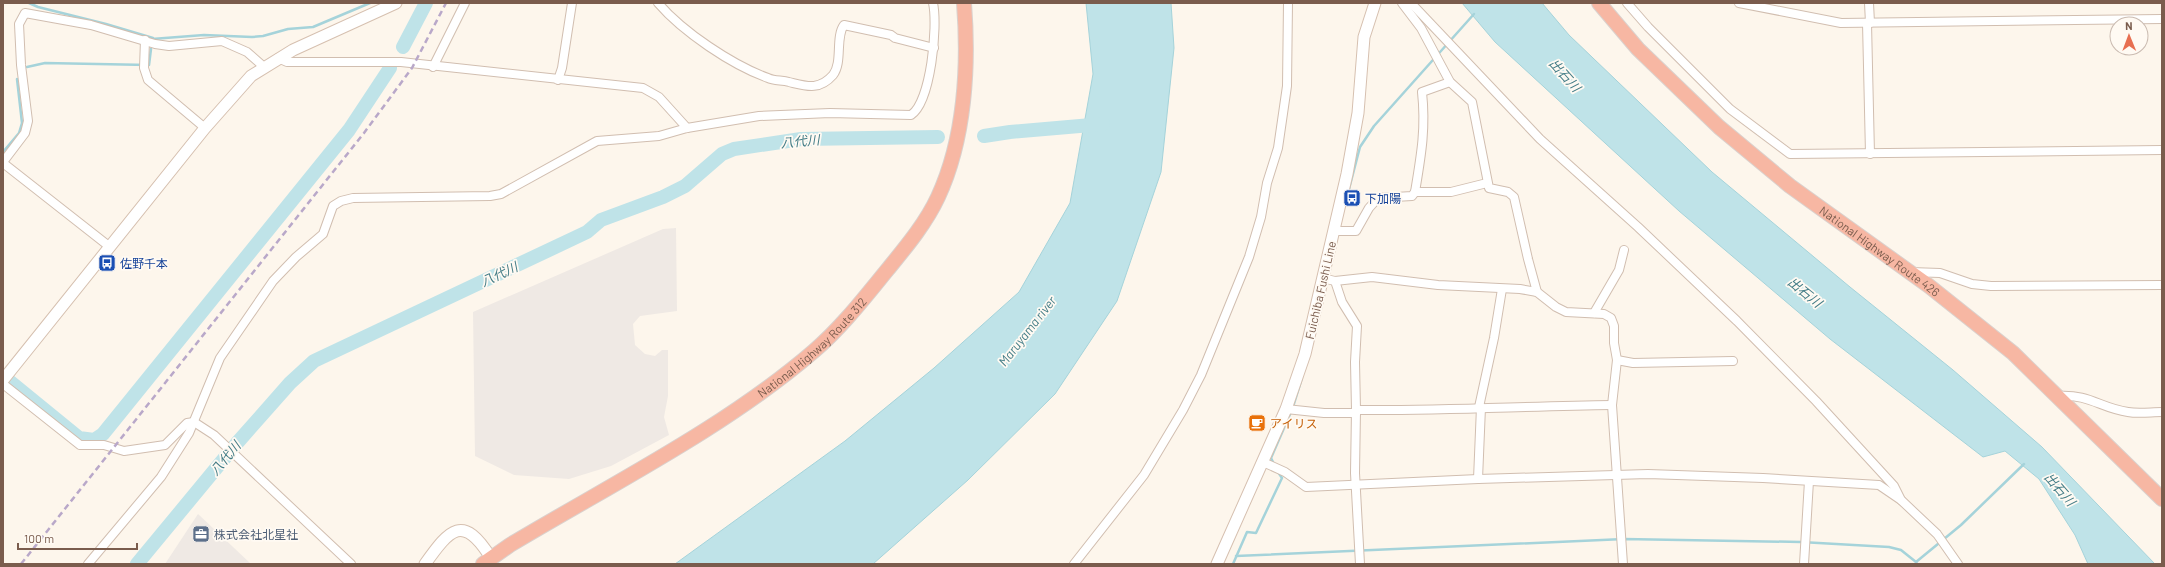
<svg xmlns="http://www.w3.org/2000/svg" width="2165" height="567" font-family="Barlow,'Noto Sans JP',sans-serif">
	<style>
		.industrial { fill: #efe9e4 }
		.water { fill: #bfe3e8; stroke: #a5d3da }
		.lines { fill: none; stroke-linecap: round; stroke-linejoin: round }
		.stream { stroke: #a5d3da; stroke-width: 2.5 }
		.river { stroke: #bfe3e8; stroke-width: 14 }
		.street-casing { stroke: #d1beb0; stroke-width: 10 }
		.secondary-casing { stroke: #d6c0b0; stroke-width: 13 }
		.highway-casing { stroke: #dad1cd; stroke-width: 16 }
		.street { stroke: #fff; stroke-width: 8 }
		.secondary { stroke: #fff; stroke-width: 11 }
		.highway { stroke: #f7b7a3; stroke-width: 14 }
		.rail { stroke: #b9a8c9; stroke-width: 2.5; stroke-dasharray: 6 4; stroke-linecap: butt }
		.labels { text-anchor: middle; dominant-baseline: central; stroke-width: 3.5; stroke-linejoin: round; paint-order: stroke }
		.transit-label { font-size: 12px; fill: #164399; stroke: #fffaf3; text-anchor: start }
		.street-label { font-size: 12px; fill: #7a5c4d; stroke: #fffaf3 }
		.food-label { font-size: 12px; fill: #c56008; stroke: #fffaf3; text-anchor: start }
		.service-label { font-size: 12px; fill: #4e5e75; stroke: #fffaf3; text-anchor: start }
		.water-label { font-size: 13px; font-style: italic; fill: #437c86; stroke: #fffaf3 }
	</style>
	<rect width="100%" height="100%" fill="#fdf6ec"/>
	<g class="industrial">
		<polygon points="676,228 677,311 640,316 633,324 635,345 645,354 655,356 662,350 668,350 668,396 664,417 669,435 611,466 569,479 514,475 475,456 473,312 663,229"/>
		<polygon points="198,514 251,564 165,564"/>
	</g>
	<g class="water">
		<polygon points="1086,3 1171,3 1174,48 1161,172 1117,301 1055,394 968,480 873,564 675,564 845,441 934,368 1019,292 1070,203 1093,74"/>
		<polygon points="1462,3 1542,3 1569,35 1712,172 1850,287 1953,370 2042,447 2155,564 2088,564 2075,535 2039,479 2005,451 1983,457 1830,339 1679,211 1495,42"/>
	</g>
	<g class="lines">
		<g class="stream">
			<polyline points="29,3 38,7 106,24 153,38"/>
			<polyline points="152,39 204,35 252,37 263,36 288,29 313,27 370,3"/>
			<polyline points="27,67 45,63 149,65 151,49"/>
			<polyline points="3,152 19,133 22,123 17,79"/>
			<polyline points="1349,189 1360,147 1374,126 1474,14"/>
			<polyline points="1293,407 1302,378"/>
			<polyline points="1274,464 1271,458 1291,412"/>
			<polyline points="1236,556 1624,539 1801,542 1889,547 1901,550 1916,562"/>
			<polyline points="1233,564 1247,532 1256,533 1282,478 1278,472"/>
			<polyline points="1917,564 1916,562 1961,525 2024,464"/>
		</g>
		<g class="river">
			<polyline points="403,47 426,3"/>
			<polyline points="984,136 1010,132 1103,124"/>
			<polyline points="3,376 79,438 94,440 103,434 349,130 390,68"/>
			<polyline points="137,564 237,443 290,383 314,361 587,232 601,220 663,197 685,186 722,154 734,149 801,139 938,137"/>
		</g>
		<defs>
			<g id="street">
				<path d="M658,3C683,32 732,65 768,78C774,81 782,80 789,82C806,86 819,91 833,75C843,62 835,37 844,25L891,35L895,38L934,48"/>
				<polyline points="1402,3 1421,28 1450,82 1472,102 1489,188 1508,192 1514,197 1528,259 1537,292"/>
				<polyline points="1411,3 1540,139 1638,227 1737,321 1816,401 1894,486 1901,500 1937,534 1958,564"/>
				<polyline points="1627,3 1648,27 1730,109 1790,154 2162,150"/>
				<polyline points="1739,3 1841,23 2162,19"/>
				<polyline points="1869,3 1870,23"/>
				<polyline points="1867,23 1870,154"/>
				<polyline points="145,40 144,68 148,80 205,128"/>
				<polyline points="278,58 287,62 401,62 643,88 659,97 687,128"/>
				<polyline points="433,67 465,3"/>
				<polyline points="558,80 562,68 572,3"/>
				<polyline points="3,162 25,133 28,121 21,65 19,24 25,13 91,25 155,44 169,46 222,41 247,52 264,67"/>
				<polyline points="3,163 110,247"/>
				<polyline points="1415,192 1451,192 1487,183"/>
				<path d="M1333,231H1356L1369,208L1378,198L1412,196L1415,192C1421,156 1426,129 1422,92L1450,82"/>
				<polyline points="1911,272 1940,273 1972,284 1991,286 2162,285"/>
				<polyline points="1322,278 1335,281 1372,277 1438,285 1520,289 1537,292 1556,307 1566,312 1604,314 1611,318 1614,326 1614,343 1617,360 1612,405 1623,564"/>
				<polyline points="1335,281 1342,302 1357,326 1355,362 1356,410 1355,473 1360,564"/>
				<polyline points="1594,313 1619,270 1624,250"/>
				<polyline points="1617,360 1633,363 1733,361"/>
				<polyline points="3,384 80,445 104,445 124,451 165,445 187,423 194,422 214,435 351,564"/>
				<path d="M2058,396C2090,394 2100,408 2128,412C2139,414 2151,412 2162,412"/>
				<polyline points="1479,407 1494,338 1502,289"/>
				<polyline points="1286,409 1324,413 1356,413"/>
				<path d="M1356,410C1441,411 1526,406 1612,405"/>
				<polyline points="1263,462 1285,472 1306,487 1478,479 1648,474 1763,478 1879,485 1901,500"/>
				<polyline points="1478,479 1481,407"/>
				<path d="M88,564L161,477L189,433L220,358L273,281L296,257L323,234L333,206L341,201L353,198L490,196L501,194L597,141L659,136L687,128L759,116L830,113L911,115C931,102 938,26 933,3"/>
				<polyline points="1074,564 1144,475 1183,410 1201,375 1249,257 1261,217 1267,183 1278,148 1287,86 1288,3"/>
				<polyline points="1804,564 1809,481"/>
			</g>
			<g id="secondary">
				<polyline points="3,380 205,128 251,76 293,50 396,3"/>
				<path d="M425,564C450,529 463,513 491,558"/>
				<polyline points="1217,564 1286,409 1305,354 1347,174 1358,113 1364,37 1375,3"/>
			</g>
			<g id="highway">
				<path id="s1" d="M1599,3L1638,49L1719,127L1790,186L1929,286L2013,353L2162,499"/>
				<path id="s2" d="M483,564L510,545C610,485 726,427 814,351C842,327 865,297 888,269C906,247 926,223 938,197C965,139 969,66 964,3"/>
			</g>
		</defs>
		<use href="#street" class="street-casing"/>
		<use href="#secondary" class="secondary-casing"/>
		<use href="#highway" class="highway-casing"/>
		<use href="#street" class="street"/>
		<use href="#secondary" class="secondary"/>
		<use href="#highway" class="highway"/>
		<polyline class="rail" points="21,564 364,133 412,68 446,3"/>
	</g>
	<defs>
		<symbol id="bus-square" viewBox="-11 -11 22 22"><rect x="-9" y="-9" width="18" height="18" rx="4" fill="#1a4fb4" stroke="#fffaf3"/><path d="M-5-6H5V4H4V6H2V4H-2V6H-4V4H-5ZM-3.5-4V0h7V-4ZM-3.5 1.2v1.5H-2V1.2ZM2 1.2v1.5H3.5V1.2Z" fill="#fff"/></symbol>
		<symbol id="cafe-square" viewBox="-11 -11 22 22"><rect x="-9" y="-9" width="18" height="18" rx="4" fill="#e8710a" stroke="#fffaf3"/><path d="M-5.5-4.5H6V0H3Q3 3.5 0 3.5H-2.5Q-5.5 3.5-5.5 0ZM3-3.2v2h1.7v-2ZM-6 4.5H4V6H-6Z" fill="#fff"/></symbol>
		<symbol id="office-square" viewBox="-11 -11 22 22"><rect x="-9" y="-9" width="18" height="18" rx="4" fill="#5c6f8a" stroke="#fffaf3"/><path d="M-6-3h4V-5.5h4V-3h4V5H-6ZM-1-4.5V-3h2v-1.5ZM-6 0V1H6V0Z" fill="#fff"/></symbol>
	</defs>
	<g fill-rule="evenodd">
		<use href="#bus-square" x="1342" y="188" width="20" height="20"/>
		<use href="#bus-square" x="97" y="253" width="20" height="20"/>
		<use href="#cafe-square" x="1247" y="413" width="20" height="20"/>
		<use href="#office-square" x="191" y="524" width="20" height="20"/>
	</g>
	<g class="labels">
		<g class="transit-label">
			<text x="1365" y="198">下加陽</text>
			<text x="120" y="263">佐野千本</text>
		</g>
		<g class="street-label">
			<text stroke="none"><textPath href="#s1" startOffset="376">National Highway Route 426</textPath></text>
			<text transform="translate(1320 290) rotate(-77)">Fuichiba Fushi Line</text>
			<text stroke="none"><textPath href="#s2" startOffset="395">National Highway Route 312</textPath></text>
		</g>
		<g class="food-label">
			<text x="1270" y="423">アイリス</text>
		</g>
		<g class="service-label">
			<text x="214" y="534">株式会社北星社</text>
		</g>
		<g class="water-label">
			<text transform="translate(1565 75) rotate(48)">出石川</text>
			<text transform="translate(800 141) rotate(-5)">八代川</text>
			<text transform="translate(499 274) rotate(-25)">八代川</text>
			<text transform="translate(1805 292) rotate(39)">出石川</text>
			<text transform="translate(1027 331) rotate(-52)">Maruyama river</text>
			<text transform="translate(225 458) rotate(-50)">八代川</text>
			<text transform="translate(2060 489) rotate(49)">出石川</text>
		</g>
	</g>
	<rect width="2165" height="567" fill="none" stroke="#7a5c4d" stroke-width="8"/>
	<g transform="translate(2129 36) rotate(359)"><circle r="19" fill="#fffaf3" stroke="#cabbb1"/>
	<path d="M0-3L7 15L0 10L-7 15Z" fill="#e76f51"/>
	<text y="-6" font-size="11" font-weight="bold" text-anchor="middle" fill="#7a5c4d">N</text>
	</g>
	<path d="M18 543v6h119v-6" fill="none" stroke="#7a5c4d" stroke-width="2"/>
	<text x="24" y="543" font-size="12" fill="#7a5c4d" stroke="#fffaf3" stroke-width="3" paint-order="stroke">100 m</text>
</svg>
